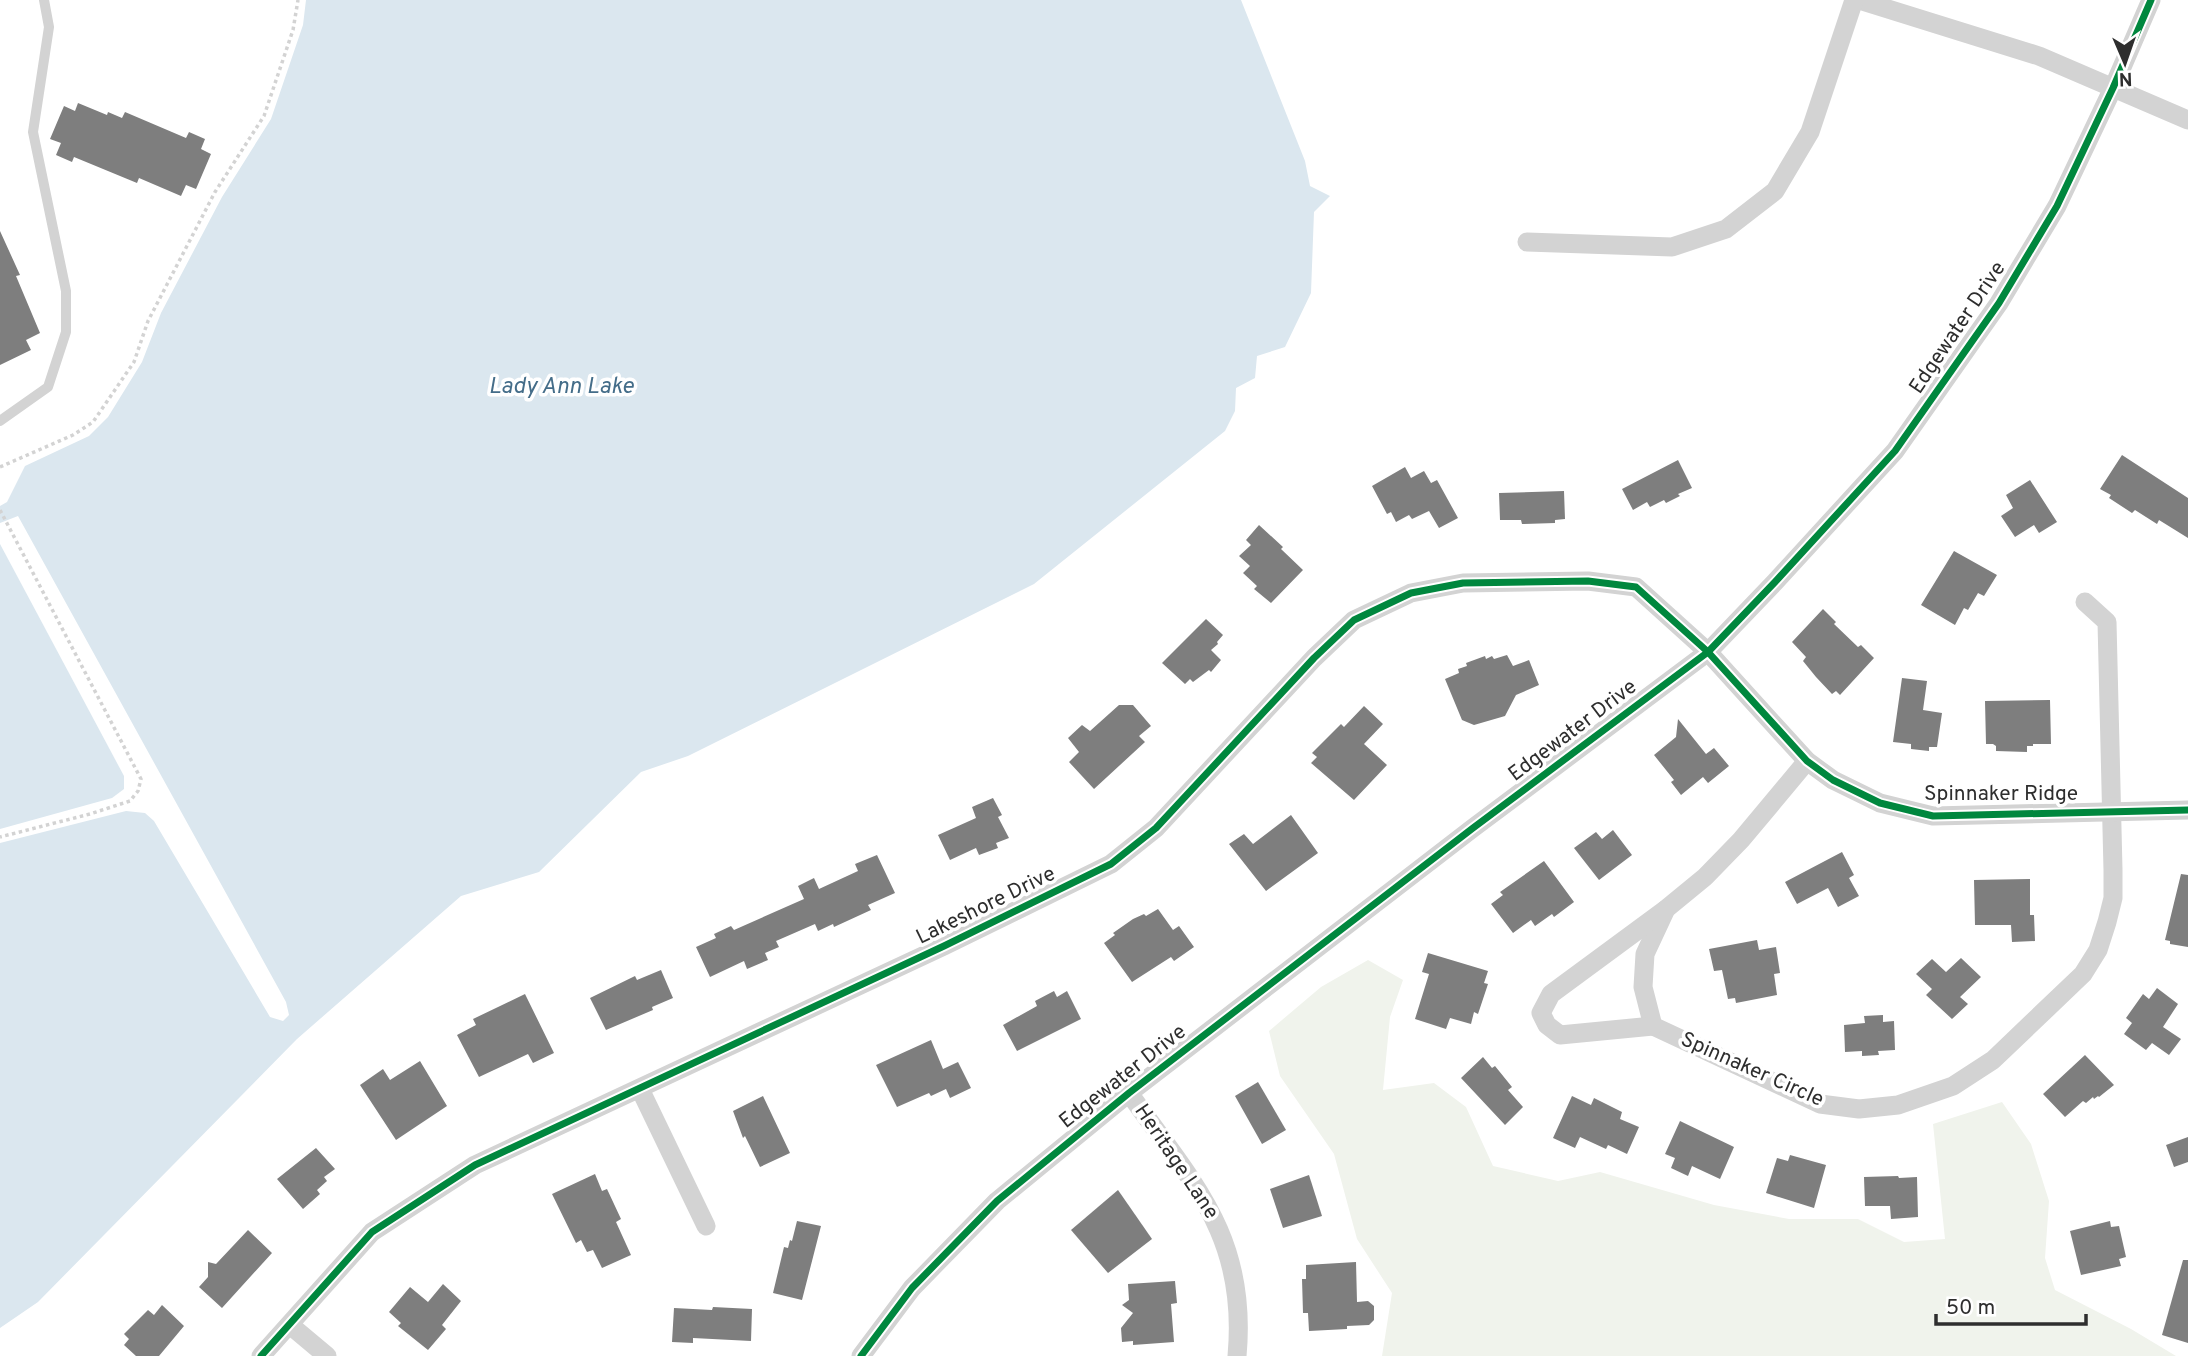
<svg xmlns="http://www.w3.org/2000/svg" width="2188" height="1356" font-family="Overpass,sans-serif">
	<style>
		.green { fill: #f0f3ec }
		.water { fill: #dbe7ef }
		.building { fill: #7e7e7e }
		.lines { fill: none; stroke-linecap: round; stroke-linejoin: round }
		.path { stroke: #d3d3d3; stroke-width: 3.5; stroke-dasharray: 3.5 3.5; stroke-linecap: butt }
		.lane { stroke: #d3d3d3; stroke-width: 10 }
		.street { stroke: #d3d3d3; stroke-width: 19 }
		.cycleway-casing { stroke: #fff; stroke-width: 11 }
		.cycleway { stroke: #00873e; stroke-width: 7 }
		.labels { text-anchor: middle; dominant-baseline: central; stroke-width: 7; stroke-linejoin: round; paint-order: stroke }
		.street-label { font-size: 21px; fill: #2e2e2e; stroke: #fff }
		.water-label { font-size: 23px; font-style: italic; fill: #446d89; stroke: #fff }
	</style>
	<rect width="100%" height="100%" fill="#fff"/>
	<polygon class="green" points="1368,960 1403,980 1390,1017 1383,1090 1434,1083 1466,1107 1493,1166 1558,1181 1600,1172 1714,1205 1789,1219 1858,1219 1904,1242 1945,1239 1933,1124 2002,1102 2031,1144 2049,1201 2045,1258 2055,1290 2131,1329 2176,1356 1382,1356 1392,1293 1357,1239 1334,1154 1280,1076 1269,1031 1321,987"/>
	<g class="water">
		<polygon points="306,0 1241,0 1305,161 1310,186 1330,196 1314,212 1311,293 1285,347 1257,356 1255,378 1236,388 1235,411 1225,431 1034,584 688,756 641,772 539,872 461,896 297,1039 38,1302 0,1328 0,843 126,811 145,813 154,821 270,1017 283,1021 289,1015 286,1002 18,516 0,523 0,506 7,502 25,466 89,436 108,417 142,362 161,313 222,197 271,119 303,25"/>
		<polygon points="0,544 124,776 124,789 112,798 0,829"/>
	</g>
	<g class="building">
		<polygon points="78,103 107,115 108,112 122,118 125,112 186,138 189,132 205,139 201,149 211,154 196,189 186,185 181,196 139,178 137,183 74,157 72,162 56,155 61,143 50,139 64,106 75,111"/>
		<polygon points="0,231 20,275 16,276 40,333 26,340 31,350 0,365"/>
		<polygon points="2122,455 2188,498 2188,538 2159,520 2157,524 2135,510 2132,513 2109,498 2111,495 2100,489"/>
		<polygon points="1678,460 1692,488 1678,494 1680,496 1666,503 1664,500 1650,507 1647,502 1633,510 1622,489"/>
		<polygon points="1405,467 1411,478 1424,471 1431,483 1437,480 1458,518 1439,528 1429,511 1412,519 1409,515 1396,522 1391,512 1387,514 1372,486"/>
		<polygon points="2030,480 2057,522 2039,533 2034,525 2015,537 2001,516 2013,508 2006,495"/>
		<polygon points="1564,491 1565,519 1555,520 1555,523 1522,524 1521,520 1500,520 1499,493"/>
		<polygon points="1259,525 1283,547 1281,549 1303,570 1271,603 1254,589 1257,586 1243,573 1250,566 1239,556 1251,545 1246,540"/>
		<polygon points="1954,551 1997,575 1984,596 1978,593 1968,610 1964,608 1955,625 1921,605"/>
		<polygon points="1823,609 1836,622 1834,624 1858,647 1861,645 1874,658 1840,695 1836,691 1832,694 1816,677 1803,661 1806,657 1792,642"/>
		<polygon points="1206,619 1223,635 1217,642 1218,644 1211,650 1221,660 1211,672 1209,670 1193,682 1190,679 1185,684 1162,663"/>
		<polygon points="1507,655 1513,666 1529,660 1539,685 1516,695 1505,716 1474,725 1462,720 1445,679 1459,673 1458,669 1467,666 1466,663 1485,656 1486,659 1492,656 1494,659"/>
		<polygon points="1902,678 1927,681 1923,710 1942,713 1937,747 1929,747 1929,751 1911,749 1911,744 1893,742"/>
		<polygon points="2050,700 2051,744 2033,744 2033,746 2027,746 2027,752 1996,751 1996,746 1993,744 1986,744 1985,701"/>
		<polygon points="1119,705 1133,705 1151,726 1139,736 1145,742 1094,789 1069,762 1079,752 1068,738 1082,725 1090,731"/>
		<polygon points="1364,706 1383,724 1364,744 1387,765 1354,800 1311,763 1317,757 1312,753 1341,724 1344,727"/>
		<polygon points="1678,719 1706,754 1714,748 1729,766 1708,783 1703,777 1681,795 1671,782 1674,780 1654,755 1676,737"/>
		<polygon points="993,798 1002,815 998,817 1009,838 996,843 998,848 979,855 976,848 950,860 938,835 976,818 972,807"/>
		<polygon points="1291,815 1318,853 1266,891 1229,844 1244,834 1253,844"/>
		<polygon points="1613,830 1632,855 1599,880 1574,848 1596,832 1602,839"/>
		<polygon points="1842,852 1854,875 1849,878 1859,896 1838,907 1828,888 1797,904 1785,882"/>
		<polygon points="877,855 895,893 868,905 871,910 834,927 833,924 818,931 815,924 776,941 779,947 765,953 768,960 747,969 744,961 710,977 696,947 716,938 714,934 731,926 734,930 804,899 798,886 814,878 819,889 858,871 855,864"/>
		<polygon points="1544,861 1574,902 1554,917 1552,914 1535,926 1531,920 1513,933 1491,904 1503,895 1500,892"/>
		<polygon points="2181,874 2188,875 2188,947 2170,944 2170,941 2165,940"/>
		<polygon points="2030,879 2030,915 2034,915 2035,941 2012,942 2011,925 1975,925 1974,880"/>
		<polygon points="1158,909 1173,930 1179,926 1194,947 1174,961 1171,957 1132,982 1104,943 1115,935 1113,933 1133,919 1144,914 1146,916"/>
		<polygon points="1757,940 1759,950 1776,947 1780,973 1774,974 1777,995 1736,1003 1735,998 1728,999 1722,970 1714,971 1709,949"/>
		<polygon points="1428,953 1488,971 1484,983 1488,984 1478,1014 1474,1012 1471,1024 1450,1018 1446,1029 1415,1019 1429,974 1422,972"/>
		<polygon points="1961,958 1981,977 1960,997 1968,1004 1952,1019 1926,995 1932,989 1916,974 1932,959 1946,972"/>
		<polygon points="661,970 673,998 652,1007 653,1010 606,1030 590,998 635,976 637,980"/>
		<polygon points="2157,988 2178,1004 2163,1027 2181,1039 2169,1055 2152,1043 2146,1050 2124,1034 2132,1023 2126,1018 2143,994 2149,999"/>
		<polygon points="1054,991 1057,997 1067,991 1081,1019 1017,1051 1003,1025 1037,1006 1035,1001"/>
		<polygon points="525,994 554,1053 533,1063 528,1054 479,1077 457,1035 476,1025 473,1019"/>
		<polygon points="1883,1015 1883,1022 1894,1021 1895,1050 1878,1051 1879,1055 1862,1056 1862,1051 1845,1052 1844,1025 1865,1023 1864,1016"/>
		<polygon points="931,1040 943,1069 958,1062 971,1088 950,1098 946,1089 931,1096 929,1093 897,1107 876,1065"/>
		<polygon points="2085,1055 2114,1085 2099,1097 2098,1096 2094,1099 2093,1097 2086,1103 2083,1101 2065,1117 2043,1094"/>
		<polygon points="1483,1057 1492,1068 1495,1066 1512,1087 1508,1090 1523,1107 1505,1125 1461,1078"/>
		<polygon points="420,1061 447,1106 396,1140 360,1085 383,1069 390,1080"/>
		<polygon points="1258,1082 1286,1130 1262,1144 1235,1096"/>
		<polygon points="763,1096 790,1153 760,1167 745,1136 743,1138 733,1111"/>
		<polygon points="1572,1096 1591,1105 1594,1098 1622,1112 1620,1119 1639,1127 1627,1154 1608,1145 1606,1149 1580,1137 1575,1148 1553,1138"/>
		<polygon points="1680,1121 1734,1147 1720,1179 1692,1166 1688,1176 1671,1168 1675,1158 1665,1154"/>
		<polygon points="2188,1137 2188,1162 2174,1167 2166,1145"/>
		<polygon points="316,1148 335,1169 324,1177 327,1181 317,1190 320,1194 303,1209 277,1179"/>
		<polygon points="1790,1155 1826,1165 1814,1208 1766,1193 1777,1158 1788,1161"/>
		<polygon points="595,1174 602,1191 607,1189 621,1219 616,1222 631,1255 602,1268 593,1250 587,1252 581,1240 576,1243 552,1194"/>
		<polygon points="1309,1175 1322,1216 1283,1228 1270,1189"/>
		<polygon points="1898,1176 1899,1178 1917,1177 1918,1217 1891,1219 1890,1206 1865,1206 1864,1177"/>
		<polygon points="1118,1190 1152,1239 1108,1273 1071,1230"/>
		<polygon points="797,1221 821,1226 802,1300 773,1293 784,1247 788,1248 790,1240 792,1241"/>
		<polygon points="2110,1221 2111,1227 2119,1226 2126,1257 2119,1259 2121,1266 2081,1275 2070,1231"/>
		<polygon points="248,1230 272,1253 222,1308 199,1287 208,1277 208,1262 216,1264"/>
		<polygon points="2183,1260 2188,1260 2188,1343 2162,1335"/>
		<polygon points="1356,1262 1357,1302 1368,1301 1374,1306 1374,1320 1369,1325 1347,1326 1347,1329 1309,1331 1308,1313 1303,1313 1302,1279 1306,1279 1306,1265"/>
		<polygon points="1175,1281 1177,1303 1171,1304 1174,1342 1133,1345 1133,1341 1122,1342 1121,1328 1133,1313 1122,1305 1129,1300 1128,1284"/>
		<polygon points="443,1284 461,1301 442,1325 446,1329 428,1350 398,1326 401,1323 389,1312 410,1287 428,1302"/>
		<polygon points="162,1305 184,1326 159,1356 136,1356 124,1345 129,1339 124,1334 148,1310 154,1315"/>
		<polygon points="713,1307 752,1309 751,1341 693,1338 693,1343 672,1342 674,1308 712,1310"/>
	</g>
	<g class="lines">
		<g class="path">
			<polyline points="0,467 73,435 93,422 134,362 148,321 215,192 264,116 293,30 298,0"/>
			<polyline points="0,510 141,779 138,791 130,801 90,814 0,837"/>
		</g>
		<polyline class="lane" points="0,421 48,387 66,332 66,291 33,132 49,27 44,0"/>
		<g class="street">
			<polyline points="1859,0 2039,56 2188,120"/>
			<polyline points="1527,242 1672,247 1726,229 1775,191 1810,132 1854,0"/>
			<polyline points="1807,761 1741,840 1705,877 1666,909 1645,954 1643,987 1653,1026 1820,1104 1859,1109 1898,1105 1953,1086 1993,1060 2083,974 2098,950 2107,922 2113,898 2113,870 2107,622 2085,602"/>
			<polyline points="1653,1026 1560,1035 1547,1025 1541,1013 1551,994 1665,910"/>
			<polyline points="640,1089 706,1226"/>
			<path d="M1129,1093C1193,1183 1248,1237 1237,1356"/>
			<polyline points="290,1325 327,1356"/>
			<polyline points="261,1356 372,1232 475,1165 944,946 1111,864 1156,828 1314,658 1354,620 1411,593 1463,583 1588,581 1636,587 1708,652 1807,761 1833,780 1880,803 1933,816 2188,810"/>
			<polyline points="861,1356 912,1288 997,1201 1129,1093 1473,828 1708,652 1775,582 1895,451 1999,303 2057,206 2113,88 2151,0"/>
		</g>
		<defs>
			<g id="cycleway">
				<polyline points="261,1356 372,1232 475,1165 944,946 1111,864 1156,828 1314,658 1354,620 1411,593 1463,583 1588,581 1636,587 1708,652 1807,761 1833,780 1880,803 1933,816 2188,810"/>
				<polyline points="861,1356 912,1288 997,1201 1129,1093 1473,828 1708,652 1775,582 1895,451 1999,303 2057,206 2113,88 2151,0"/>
			</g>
		</defs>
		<use href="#cycleway" class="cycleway-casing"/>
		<use href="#cycleway" class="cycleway"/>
	</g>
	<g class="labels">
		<g class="street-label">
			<text transform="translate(1958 328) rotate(-56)">Edgewater Drive</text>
			<text transform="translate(1573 731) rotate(-37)">Edgewater Drive</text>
			<text x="2001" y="794">Spinnaker Ridge</text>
			<text transform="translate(986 906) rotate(-26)">Lakeshore Drive</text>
			<text transform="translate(1752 1070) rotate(24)">Spinnaker Circle</text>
			<text transform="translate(1123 1077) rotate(-38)">Edgewater Drive</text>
			<text transform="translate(1176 1162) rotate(56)">Heritage Lane</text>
		</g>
		<g class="water-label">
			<text x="561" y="387">Lady Ann Lake</text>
		</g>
	</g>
	<g transform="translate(2125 63) rotate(178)" stroke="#ffffff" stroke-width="5" paint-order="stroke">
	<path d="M0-5L12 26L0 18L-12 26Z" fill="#2e2e2e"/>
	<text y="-10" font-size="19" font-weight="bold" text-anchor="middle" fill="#2e2e2e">N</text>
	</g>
	<path d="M1936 1314v10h150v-10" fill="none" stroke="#2e2e2e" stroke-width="3.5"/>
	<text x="1946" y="1314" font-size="21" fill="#2e2e2e" stroke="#ffffff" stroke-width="5" paint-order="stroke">50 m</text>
</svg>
